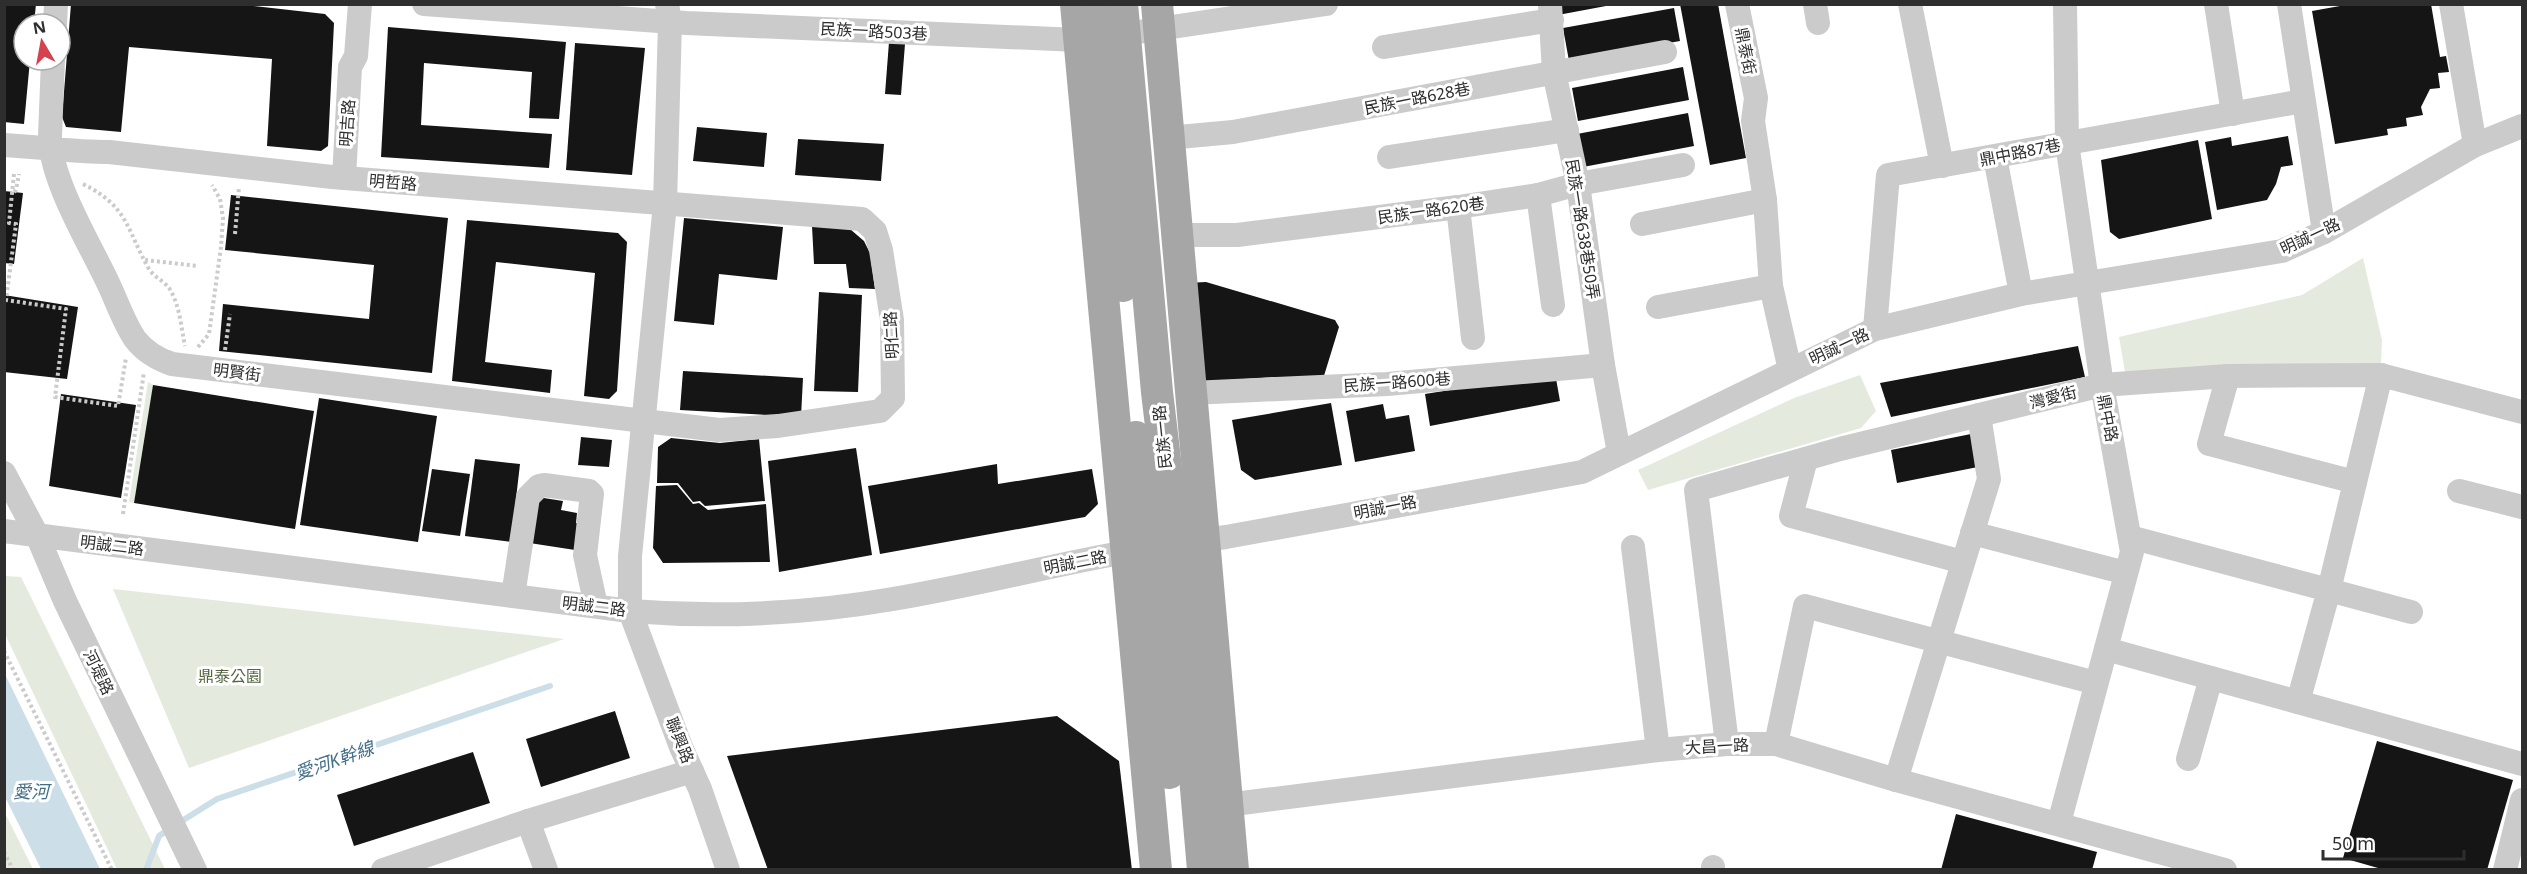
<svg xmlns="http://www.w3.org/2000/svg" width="2527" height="874" font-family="'Noto Sans','Noto Sans TC',sans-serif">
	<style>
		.green { fill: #e5eade }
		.water { fill: #ccdee8 }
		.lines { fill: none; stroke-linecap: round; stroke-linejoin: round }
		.stream { stroke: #ccdee8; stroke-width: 6 }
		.building { fill: #151515 }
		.path { stroke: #cbcbcb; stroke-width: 4; stroke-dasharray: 3 3; stroke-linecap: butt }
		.minor { stroke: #cbcbcb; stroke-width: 24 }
		.major { stroke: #a6a6a6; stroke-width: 32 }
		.labels { text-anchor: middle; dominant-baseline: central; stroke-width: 6; stroke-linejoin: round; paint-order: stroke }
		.street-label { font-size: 16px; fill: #2e2e2e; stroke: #fff }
		.park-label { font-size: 16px; fill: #526640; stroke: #fff }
		.water-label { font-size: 18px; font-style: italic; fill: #446f89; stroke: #fff }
	</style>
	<rect width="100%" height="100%" fill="#fff"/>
	<g class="green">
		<polygon points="2363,258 2382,340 2381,363 2125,372 2119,337 2302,295"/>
		<polygon points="1860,375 1876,411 1861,428 1648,490 1638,470 1794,398"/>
		<polygon points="148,382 153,385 134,503 129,502"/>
		<polygon points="5,576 21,577 165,869 117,869 5,634"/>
		<polygon points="113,589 564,639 189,768"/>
		<polygon points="4,813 5,813 33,869 5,869"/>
	</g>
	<polygon class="water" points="5,674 100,869 41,869 5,797"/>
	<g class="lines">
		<g class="stream">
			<polyline points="177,824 217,799 550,686"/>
			<polyline points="146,870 159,836 169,829"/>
		</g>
	</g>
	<g class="building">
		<polygon points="4,4 36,4 34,24 24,24 24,60 30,60 24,124 4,122"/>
		<polygon points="71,4 235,4 325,14 334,23 328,146 321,151 267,146 272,59 129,47 121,132 66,127 62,117"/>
		<polygon points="1556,4 1605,4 1606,6 1558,15"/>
		<polygon points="1680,4 1718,4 1746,158 1710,165"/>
		<polygon points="2351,4 2431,4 2440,57 2446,56 2449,72 2438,73 2440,88 2430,89 2421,107 2423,115 2406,118 2407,126 2387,129 2388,135 2335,144 2312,11"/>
		<polygon points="1674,8 1680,41 1569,61 1563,28"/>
		<polygon points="388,27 566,42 559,119 529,118 532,72 424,63 421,125 552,134 549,168 381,157"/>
		<polygon points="889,42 905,44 901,95 885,94"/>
		<polygon points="575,43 645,48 632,175 566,170"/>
		<polygon points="1683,67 1689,100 1578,121 1572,88"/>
		<polygon points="1688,113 1694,146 1583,167 1577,134"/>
		<polygon points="697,127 767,133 764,167 693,161"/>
		<polygon points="2288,136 2293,165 2281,167 2276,184 2267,200 2217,210 2205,142 2231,137 2232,146"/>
		<polygon points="798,139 884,144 881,181 795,175"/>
		<polygon points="2198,140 2212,219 2119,239 2110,232 2101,160"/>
		<polygon points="4,191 23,193 14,264 4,263"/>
		<polygon points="231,195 448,218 432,373 219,351 223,304 369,319 374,265 225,250"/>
		<polygon points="684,218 783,227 777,280 719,274 714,325 674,321"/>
		<polygon points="467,220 618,233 627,242 617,391 609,399 584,396 595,273 496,262 485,362 552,370 550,393 452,381"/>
		<polygon points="812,226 850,229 864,241 870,253 875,289 849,288 846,264 814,264"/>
		<polygon points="1206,282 1335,320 1339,327 1323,379 1274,377 1198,382 1186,283"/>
		<polygon points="819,292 862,295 858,392 814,391"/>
		<polygon points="4,295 78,307 67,379 4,372"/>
		<polygon points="2078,346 2085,377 1891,417 1880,383"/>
		<polygon points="683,371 803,378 801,417 680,410"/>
		<polygon points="1555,373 1560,401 1430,426 1425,394"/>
		<polygon points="153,385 314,411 295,529 134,503"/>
		<polygon points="61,394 136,405 121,498 49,486"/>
		<polygon points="319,398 437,416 418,542 300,525"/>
		<polygon points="1331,403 1342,465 1255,480 1241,470 1232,420"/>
		<polygon points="1383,404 1386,419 1409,415 1415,451 1355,462 1346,411"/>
		<polygon points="1981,432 1988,465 1897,483 1891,450"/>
		<polygon points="581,437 612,440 609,467 578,465"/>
		<polygon points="671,438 720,443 759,439 765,501 705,506 700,501 693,502 678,483 657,483 658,447"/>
		<polygon points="856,448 872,555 779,572 768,461"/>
		<polygon points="475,459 520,464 511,542 465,536"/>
		<polygon points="997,464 998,484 1092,469 1098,504 1085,517 880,554 868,486"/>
		<polygon points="432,469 470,474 460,536 422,531"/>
		<polygon points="677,485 693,504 699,503 708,510 766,504 770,562 663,563 653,548 656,486"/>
		<polygon points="531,496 563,501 561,510 577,513 576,523 592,525 588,552 523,542"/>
		<polygon points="615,711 630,758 541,787 526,739"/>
		<polygon points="1057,716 1119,761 1132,870 768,870 727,756"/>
		<polygon points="2377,741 2513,780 2487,870 2385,870 2343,858"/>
		<polygon points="473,752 490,803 354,846 337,795"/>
		<polygon points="1956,814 2097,852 2092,870 1941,870"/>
	</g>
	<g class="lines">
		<g class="path">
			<polyline points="14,174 9,223 16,224 6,300 66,309 55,397 118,406 126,358"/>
			<path d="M83,184C129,207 126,229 149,269C154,277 164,281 169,288C180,305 181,327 185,346"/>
			<polyline points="14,192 16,190 19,174"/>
			<polyline points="235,234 239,187"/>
			<polyline points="145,260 198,266"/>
			<polyline points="198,347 209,334 221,247 223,218 220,199 212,185"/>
			<polyline points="225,350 230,314"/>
			<polyline points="123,514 144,372"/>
			<polyline points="4,651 112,870"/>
			<polyline points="4,852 13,870"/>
		</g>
		<g class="minor">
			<polyline points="424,4 686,23 1078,40"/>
			<polyline points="667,4 670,22 665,204 630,556 630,611 681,747 700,789 728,870"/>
			<polyline points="1550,4 1554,72 1578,184 1603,365 1619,453"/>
			<polyline points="1737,4 1756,98 1753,121 1765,200 1771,286 1790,370"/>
			<polyline points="1815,4 1818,23"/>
			<polyline points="1910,4 1942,166"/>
			<polyline points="2216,4 2233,114"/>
			<polyline points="2289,4 2324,232"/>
			<polyline points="2451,4 2475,145"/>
			<polyline points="55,24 56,4"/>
			<polyline points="1125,34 1326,4"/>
			<polyline points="1384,47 1552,20"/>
			<polyline points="1168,138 1233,132 1665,52"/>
			<path d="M4,145C39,147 75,152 109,152L332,177L862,219L875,231L881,250L892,320L893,398L880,411L778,426L719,430L172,364C157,359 145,352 135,339C124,323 117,302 109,285C90,244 50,180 50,136L53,60"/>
			<polyline points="1389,157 1567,130"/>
			<polyline points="1995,157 2021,294"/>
			<polyline points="344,178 350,67 356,56 360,4"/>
			<polyline points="1538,195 1553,305"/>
			<polyline points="1458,207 1473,338"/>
			<polyline points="1642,224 1765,200"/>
			<polyline points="1177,235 1237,235 1458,207 1538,195 1578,184 1683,165"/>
			<polyline points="1658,307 1771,286"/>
			<polyline points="1875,329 1888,175 2303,101"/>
			<polyline points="2228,376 2209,444 2355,482"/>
			<polyline points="1191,393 1387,384 1603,365"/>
			<polyline points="1806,459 1791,516 1963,562"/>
			<polyline points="4,473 37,535 65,601 195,870"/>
			<polyline points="2459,491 2522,507"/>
			<path d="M4,531L630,611C718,618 806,614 893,599C977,585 1059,563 1143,549"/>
			<polyline points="1972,533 2126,573"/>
			<polyline points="2130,537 2411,612"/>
			<polyline points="1189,542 1226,537 1582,472 1875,329 2021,294 2282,251 2324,232 2475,145 2522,126"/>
			<polyline points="1633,547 1658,750"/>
			<polyline points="513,596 528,497 539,486 544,485 589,491 592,494 585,555 596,606"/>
			<polyline points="2106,649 2522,764"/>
			<polyline points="2298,702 2329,590 2381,375"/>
			<polyline points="1727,744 1696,490 1840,449 2102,385 2228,376 2381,375 2522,412"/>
			<polyline points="1776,744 1805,606 2096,683"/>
			<polyline points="2188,759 2211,678"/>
			<polyline points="1896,780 1989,479 1979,415"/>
			<polyline points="1211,807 1658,750 1727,744 1776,744 1896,780 2225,870"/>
			<polyline points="528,821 546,870"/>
			<polyline points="2059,823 2132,552 2102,385 2067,143 2065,4"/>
			<polyline points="1713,867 1713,870"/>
			<polyline points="383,870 528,821 692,771"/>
			<polyline points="2505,870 2522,800"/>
		</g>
		<g class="major">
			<polyline points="1076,4 1156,870"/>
			<polyline points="1100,4 1123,286"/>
			<polyline points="1122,4 1157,392 1175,544 1203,870"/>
			<polyline points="1157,4 1233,870"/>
			<polyline points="1136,437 1149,548 1169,773"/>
		</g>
	</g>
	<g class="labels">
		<g class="street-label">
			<text transform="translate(874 31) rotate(3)">民族一路503巷</text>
			<text transform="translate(1746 51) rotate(79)">鼎泰街</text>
			<text transform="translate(1417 98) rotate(-11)">民族一路628巷</text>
			<text transform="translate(347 123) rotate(-86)">明吉路</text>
			<text transform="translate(2020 152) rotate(-11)">鼎中路87巷</text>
			<text transform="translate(393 182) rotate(5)">明哲路</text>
			<text transform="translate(1431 210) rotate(-8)">民族一路620巷</text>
			<text transform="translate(1583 229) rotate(81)">民族一路638巷50弄</text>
			<text transform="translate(2310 236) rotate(-25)">明誠一路</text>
			<text transform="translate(891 335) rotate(-93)">明仁路</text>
			<text transform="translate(1839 346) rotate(-25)">明誠一路</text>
			<text transform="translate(237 372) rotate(7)">明賢街</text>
			<text transform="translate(1397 382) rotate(-4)">民族一路600巷</text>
			<text transform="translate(2053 397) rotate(-14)">灣愛街</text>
			<text transform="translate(2108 418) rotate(79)">鼎中路</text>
			<text transform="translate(1162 437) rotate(-96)">民族一路</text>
			<text transform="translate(1385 507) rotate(-11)">明誠一路</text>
			<text transform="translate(112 545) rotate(7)">明誠二路</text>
			<text transform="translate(1075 562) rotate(-11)">明誠二路</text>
			<text transform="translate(594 606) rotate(7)">明誠二路</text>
			<text transform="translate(99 672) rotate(64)">河堤路</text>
			<text transform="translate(680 740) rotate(68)">聯興路</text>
			<text transform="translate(1717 746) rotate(-3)">大昌一路</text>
		</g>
		<g class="park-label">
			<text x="230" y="676">鼎泰公園</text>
		</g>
		<g class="water-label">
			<text transform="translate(334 760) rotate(-19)">愛河K幹線</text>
			<text x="31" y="791">愛河</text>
		</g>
	</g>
	<rect width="2527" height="874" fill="none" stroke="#2e2e2e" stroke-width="12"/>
	<g transform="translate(42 42) rotate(350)"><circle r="28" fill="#ffffff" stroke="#ababab" stroke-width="1.5"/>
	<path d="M0-4.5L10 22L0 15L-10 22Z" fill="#d4424f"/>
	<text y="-9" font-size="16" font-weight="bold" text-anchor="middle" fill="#2e2e2e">N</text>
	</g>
	<path d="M2323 850v9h141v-9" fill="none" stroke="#2e2e2e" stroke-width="3"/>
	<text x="2332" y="850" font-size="18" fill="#2e2e2e" stroke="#ffffff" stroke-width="4.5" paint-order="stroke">50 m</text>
</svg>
